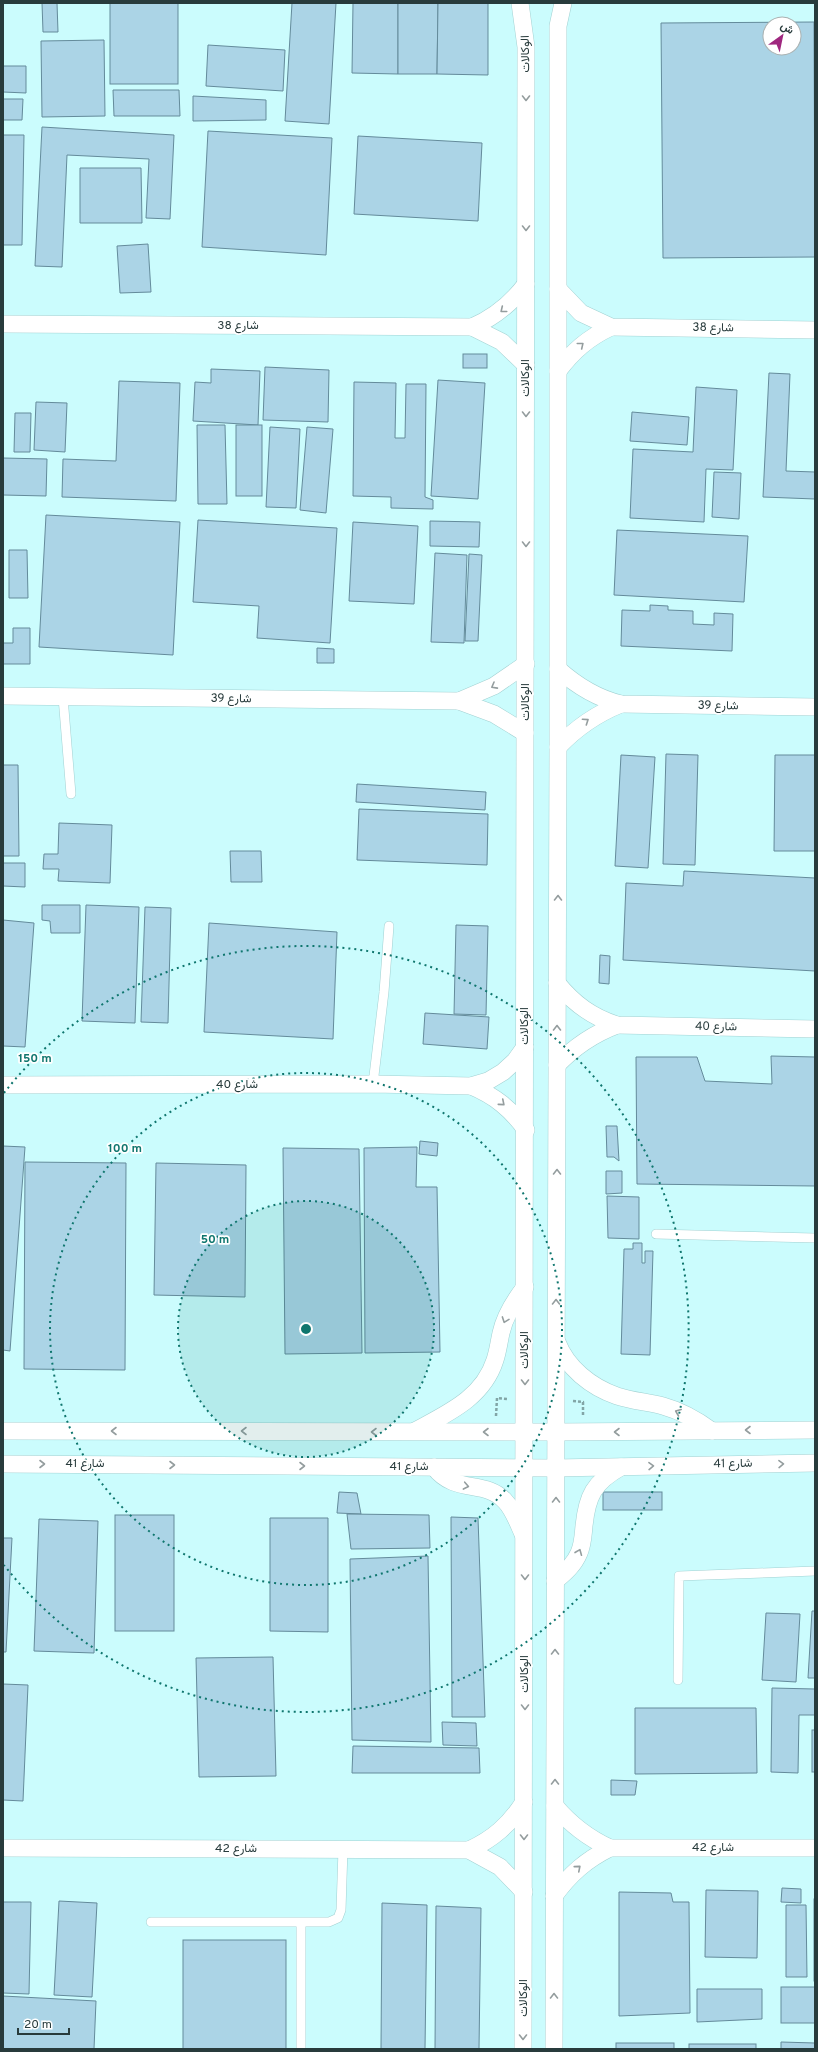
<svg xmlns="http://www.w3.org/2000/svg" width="818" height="2052" font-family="Overpass,Vazirmatn,sans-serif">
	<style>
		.building { fill: #abd4e6; stroke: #648b9b; fill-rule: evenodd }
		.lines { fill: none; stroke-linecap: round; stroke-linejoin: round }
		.lane-casing { stroke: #a2d1d2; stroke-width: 10 }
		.street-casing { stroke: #a2d1d2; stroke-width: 18 }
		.path { stroke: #82a5a6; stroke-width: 2.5; stroke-dasharray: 3 2; stroke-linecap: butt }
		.lane { stroke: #fff; stroke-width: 9 }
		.street { stroke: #fff; stroke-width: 17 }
		.oneway { stroke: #949d9e }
		.ring { fill: none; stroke: #0f766e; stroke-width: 2; stroke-dasharray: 2 4 }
		.labels { text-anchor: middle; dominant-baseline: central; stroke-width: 3.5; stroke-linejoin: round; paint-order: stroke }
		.street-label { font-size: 12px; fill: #283b3c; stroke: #fff }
		.centre { fill: #0f766e; stroke: #fff; stroke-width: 2 }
		.ring-label { font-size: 12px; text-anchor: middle; font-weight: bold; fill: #0f766e; stroke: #fff; stroke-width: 3.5; stroke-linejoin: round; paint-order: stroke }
	</style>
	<rect width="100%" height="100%" fill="#cbfcfd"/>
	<g class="building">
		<polygon points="42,3 57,3 58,32 43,32"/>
		<rect x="110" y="3" width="68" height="81"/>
		<polygon points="292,3 336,3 329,124 285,121"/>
		<polygon points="353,3 398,3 398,74 352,73"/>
		<polygon points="398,3 438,3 437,74 398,74"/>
		<polygon points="438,3 488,3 488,75 437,74"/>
		<path d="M814,22L815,257L663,258L661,23ZM770,24H794V48H770Z"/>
		<polygon points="104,40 105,116 42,117 41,41"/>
		<polygon points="208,45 285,50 283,91 206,86"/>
		<polygon points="3,66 26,66 26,93 3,92"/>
		<polygon points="113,90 179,90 180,116 114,116"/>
		<polygon points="193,96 266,100 266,120 193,121"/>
		<polygon points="3,99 23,99 22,120 3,120"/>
		<polygon points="42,127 174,135 170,219 146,218 149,159 67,155 62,267 35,266"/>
		<polygon points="208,131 332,138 326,255 202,247"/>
		<polygon points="3,135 24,135 22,245 3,245"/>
		<polygon points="358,136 482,143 478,221 354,214"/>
		<polygon points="80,168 141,168 142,223 80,223"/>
		<polygon points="148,244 151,292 120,293 117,246"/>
		<rect x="463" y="354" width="24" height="14"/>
		<polygon points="265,367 329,370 328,422 263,420"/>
		<polygon points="211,369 260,371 258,425 193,421 195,382 211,383"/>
		<polygon points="769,373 790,374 786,471 815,472 815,499 763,497"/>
		<polygon points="438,380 485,383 478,499 431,496"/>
		<polygon points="119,381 180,383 176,501 62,497 63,459 116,461"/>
		<polygon points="354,382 396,383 395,438 405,438 406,384 426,384 425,497 433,500 433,509 391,508 391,497 353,496"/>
		<polygon points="696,387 737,390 733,470 706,469 704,522 630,518 633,449 693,452"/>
		<polygon points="36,402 67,403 65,452 34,450"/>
		<polygon points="632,412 689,417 687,445 630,441"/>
		<polygon points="15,413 31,413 30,452 14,452"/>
		<polygon points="197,425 225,425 227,504 198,504"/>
		<rect x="236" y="425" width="26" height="71"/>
		<polygon points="270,427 300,429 296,508 266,507"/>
		<polygon points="307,427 333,429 326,513 300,510"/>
		<polygon points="3,458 47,459 46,496 3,495"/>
		<polygon points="714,472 741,473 739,519 712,517"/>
		<polygon points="46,515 180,522 173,655 39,647"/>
		<polygon points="198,520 337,528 330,643 257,638 259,606 193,602"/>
		<polygon points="430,521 480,522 479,547 430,546"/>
		<polygon points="353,522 418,526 414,604 349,601"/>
		<polygon points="617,530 748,536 744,602 614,595"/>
		<polygon points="9,550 27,550 28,598 9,598"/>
		<polygon points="435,553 467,555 464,643 431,642"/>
		<polygon points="469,554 482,555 478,641 465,641"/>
		<polygon points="650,605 668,606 668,610 693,611 693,624 714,625 714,613 733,614 732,651 621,646 622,610 650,611"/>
		<polygon points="13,628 30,628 30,664 3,664 3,643 13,643"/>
		<polygon points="317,648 334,649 334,663 317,663"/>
		<polygon points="666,754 698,755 695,865 663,864"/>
		<polygon points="621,755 655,757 648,868 615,866"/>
		<polygon points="775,755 815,755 815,851 774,851"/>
		<polygon points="3,765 18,765 19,856 3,856"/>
		<polygon points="357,784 486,792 485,810 356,802"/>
		<polygon points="359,809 488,814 487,865 357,860"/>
		<polygon points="59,823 112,825 110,883 58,881 59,869 43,869 44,854 58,854"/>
		<polygon points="230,851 261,851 262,882 231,882"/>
		<polygon points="3,863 25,863 25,887 3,886"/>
		<polygon points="684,871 815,878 815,971 623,960 626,883 683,886"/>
		<polygon points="42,905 80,905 80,933 51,933 50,921 42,920"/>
		<polygon points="86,905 139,907 135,1023 82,1021"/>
		<polygon points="145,907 171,908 168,1023 141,1022"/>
		<polygon points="3,920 34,923 25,1047 3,1046"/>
		<polygon points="209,923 337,932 333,1039 204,1032"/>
		<polygon points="456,925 488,926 486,1015 454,1014"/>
		<polygon points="600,955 610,956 609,984 599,983"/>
		<polygon points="425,1013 489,1017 487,1049 423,1044"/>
		<polygon points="771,1056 815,1057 815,1186 637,1184 636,1057 697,1057 705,1081 772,1084"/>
		<polygon points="606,1126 617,1126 619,1161 614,1157 607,1157"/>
		<polygon points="420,1141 438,1143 437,1156 419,1154"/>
		<polygon points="3,1146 25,1147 10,1351 3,1350"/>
		<polygon points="417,1147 416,1187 437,1187 440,1352 365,1353 364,1148"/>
		<polygon points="283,1148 359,1149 362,1353 285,1354"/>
		<polygon points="25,1162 126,1163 125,1370 24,1369"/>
		<polygon points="156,1163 246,1165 245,1297 154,1295"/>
		<polygon points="606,1171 622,1171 622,1193 606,1194"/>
		<polygon points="607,1196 639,1197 639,1239 608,1238"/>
		<polygon points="633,1243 642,1243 642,1263 645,1263 645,1251 653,1251 650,1355 621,1354 624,1249 633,1249"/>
		<polygon points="339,1492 357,1493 361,1514 337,1513"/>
		<rect x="603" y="1492" width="59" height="18"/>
		<polygon points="347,1514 429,1515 430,1548 351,1549"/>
		<rect x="115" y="1515" width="59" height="116"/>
		<polygon points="451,1517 478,1518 485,1717 452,1717"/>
		<polygon points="270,1518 328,1518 328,1632 270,1631"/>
		<polygon points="39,1519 98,1521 94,1653 34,1651"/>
		<polygon points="3,1538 12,1538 6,1652 3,1652"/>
		<polygon points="428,1556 431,1742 352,1740 350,1559"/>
		<polygon points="812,1611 815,1611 815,1678 808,1678"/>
		<polygon points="766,1613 800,1614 796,1682 762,1680"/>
		<polygon points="273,1657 276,1776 199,1777 196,1658"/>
		<polygon points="3,1684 28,1685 23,1801 3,1800"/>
		<polygon points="772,1688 815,1689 815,1715 799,1715 798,1773 771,1772"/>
		<polygon points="635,1708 756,1708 757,1773 635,1774"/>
		<polygon points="442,1722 476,1723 477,1746 443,1745"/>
		<rect x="812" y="1730" width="3" height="42"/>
		<polygon points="353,1746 479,1748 480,1773 352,1773"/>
		<polygon points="611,1780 637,1781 635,1795 611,1795"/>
		<polygon points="782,1888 801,1889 801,1903 781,1902"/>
		<polygon points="706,1890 758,1891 757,1958 705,1957"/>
		<polygon points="619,1892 671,1893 673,1902 689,1902 690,2013 619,2016"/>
		<rect x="814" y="1899" width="1" height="82"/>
		<polygon points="59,1901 97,1903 92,1997 54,1995"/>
		<polygon points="3,1902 31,1902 29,1994 3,1993"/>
		<polygon points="382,1903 427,1905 425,2049 381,2049"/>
		<polygon points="786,1905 806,1905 807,1977 786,1977"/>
		<polygon points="436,1906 481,1908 479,2049 435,2049"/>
		<rect x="183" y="1940" width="103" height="109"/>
		<rect x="781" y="1987" width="34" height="36"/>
		<polygon points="697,1989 762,1989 762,2019 697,2022"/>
		<polygon points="3,1996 96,2001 94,2049 3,2049"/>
		<polygon points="781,2042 815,2043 815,2049 781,2049"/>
		<rect x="616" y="2043" width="58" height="6"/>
		<rect x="689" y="2044" width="67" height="5"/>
	</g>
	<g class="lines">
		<defs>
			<g id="lane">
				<polyline points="63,697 71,794"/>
				<polyline points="373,1084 384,992 389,926"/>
				<polyline points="656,1234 815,1238"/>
				<polyline points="678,1680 679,1576 815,1571"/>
				<polyline points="151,1922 329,1922 338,1918 341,1910 343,1849"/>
				<polyline points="301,2049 301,1923"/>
			</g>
			<g id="street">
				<polyline points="520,3 526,47 523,2049"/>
				<polyline points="558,289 581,313 611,327 815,330"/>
				<polyline points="3,324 472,327 502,342 526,365"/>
				<path d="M472,327C495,317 511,304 526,284"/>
				<path d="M558,371C573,351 588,338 611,327"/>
				<path d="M558,669C577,686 596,698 621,704L815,707"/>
				<polyline points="3,696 459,701 494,714 525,733"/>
				<polyline points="459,701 494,686 526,664"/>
				<path d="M558,747C577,727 596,714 621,704"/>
				<path d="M557,983C574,1004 592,1017 617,1025L815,1029"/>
				<path d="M557,1065C575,1046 593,1034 617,1025"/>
				<polyline points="3,1085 373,1084 471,1086 488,1081 503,1072 515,1061 525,1047"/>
				<path d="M471,1086C495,1096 511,1109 526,1130"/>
				<path d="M557,1342C567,1368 591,1387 617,1396C632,1401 648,1402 663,1406C681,1411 697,1420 712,1431"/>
				<polyline points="3,1431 556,1432 815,1430"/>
				<path d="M415,1431C448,1413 483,1398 495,1360C498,1351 499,1342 501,1333C505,1315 514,1301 525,1287"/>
				<polyline points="3,1464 556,1468 815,1463"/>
				<path d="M434,1467C455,1495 485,1479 505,1501C513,1509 518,1523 523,1534"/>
				<path d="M555,1581C565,1573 574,1565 579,1553C583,1544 583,1536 584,1526C587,1496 594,1482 621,1467"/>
				<path d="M555,1806C571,1825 588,1838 610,1848"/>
				<polyline points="3,1848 469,1850 500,1867 524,1892"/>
				<path d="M469,1850C493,1839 509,1825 524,1802"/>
				<path d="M554,1896C570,1874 586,1860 610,1848H815"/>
				<polyline points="554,2049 558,747 558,26 563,3"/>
			</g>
		</defs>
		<use href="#lane" class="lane-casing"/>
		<use href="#street" class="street-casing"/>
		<g class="path">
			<polyline points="573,1401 583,1402 583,1416"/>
			<polyline points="496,1416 497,1398 508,1399"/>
		</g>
		<use href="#lane" class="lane"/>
		<use href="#street" class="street"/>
	</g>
	<defs><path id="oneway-chevron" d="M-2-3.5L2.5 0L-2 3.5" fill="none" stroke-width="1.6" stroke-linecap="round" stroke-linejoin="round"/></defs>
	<g class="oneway">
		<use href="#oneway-chevron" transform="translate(526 98) rotate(90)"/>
		<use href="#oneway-chevron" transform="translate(526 228) rotate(90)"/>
		<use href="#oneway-chevron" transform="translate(503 310) rotate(141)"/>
		<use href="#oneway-chevron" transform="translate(581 345) rotate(-39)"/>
		<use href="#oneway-chevron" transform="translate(526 414) rotate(90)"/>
		<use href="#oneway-chevron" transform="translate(526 544) rotate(90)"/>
		<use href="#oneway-chevron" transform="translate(494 686) rotate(151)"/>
		<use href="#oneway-chevron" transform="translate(586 721) rotate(-34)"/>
		<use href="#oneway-chevron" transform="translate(558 898) rotate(-90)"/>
		<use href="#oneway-chevron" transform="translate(557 1028) rotate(-90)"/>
		<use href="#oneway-chevron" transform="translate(502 1103) rotate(40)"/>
		<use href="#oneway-chevron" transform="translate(557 1172) rotate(-90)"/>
		<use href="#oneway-chevron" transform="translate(556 1302) rotate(-90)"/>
		<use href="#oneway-chevron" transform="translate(505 1320) rotate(110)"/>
		<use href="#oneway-chevron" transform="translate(525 1382) rotate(90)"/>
		<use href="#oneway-chevron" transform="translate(678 1412) rotate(-158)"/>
		<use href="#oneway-chevron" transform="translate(748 1430) rotate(180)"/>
		<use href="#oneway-chevron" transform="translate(114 1431) rotate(-180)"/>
		<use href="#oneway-chevron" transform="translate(244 1431) rotate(-180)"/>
		<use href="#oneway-chevron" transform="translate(374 1432) rotate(-180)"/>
		<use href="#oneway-chevron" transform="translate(486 1432) rotate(-180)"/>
		<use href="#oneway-chevron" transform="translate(617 1432) rotate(180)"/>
		<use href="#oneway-chevron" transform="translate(42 1464)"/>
		<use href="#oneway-chevron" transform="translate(781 1464) rotate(-1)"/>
		<use href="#oneway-chevron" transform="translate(172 1465)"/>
		<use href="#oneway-chevron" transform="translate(302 1466)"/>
		<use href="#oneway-chevron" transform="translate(651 1466) rotate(-1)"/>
		<use href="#oneway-chevron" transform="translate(466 1486) rotate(11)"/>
		<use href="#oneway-chevron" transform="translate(556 1500) rotate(-90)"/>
		<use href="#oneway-chevron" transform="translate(579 1552) rotate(-68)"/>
		<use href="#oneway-chevron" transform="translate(525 1577) rotate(90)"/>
		<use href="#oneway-chevron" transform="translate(555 1652) rotate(-90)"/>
		<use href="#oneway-chevron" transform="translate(525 1707) rotate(90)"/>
		<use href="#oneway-chevron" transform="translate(555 1782) rotate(-90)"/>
		<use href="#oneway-chevron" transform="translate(524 1837) rotate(90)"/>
		<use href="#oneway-chevron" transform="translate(578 1868) rotate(-41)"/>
		<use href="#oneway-chevron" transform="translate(554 1996) rotate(-90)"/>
		<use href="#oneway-chevron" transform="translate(523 2037) rotate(90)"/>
	</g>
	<circle cx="306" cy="1329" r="128" fill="#0f766e" fill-opacity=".12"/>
	<g class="ring">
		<circle cx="306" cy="1329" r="128"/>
		<circle cx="306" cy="1329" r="256"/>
		<path d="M4 1093A383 383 0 1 1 4 1565"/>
	</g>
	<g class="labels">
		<g class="street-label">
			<text transform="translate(526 54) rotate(-91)">الوكالات</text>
			<text x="238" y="326">شارع 38</text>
			<text transform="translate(713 328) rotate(1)">شارع 38</text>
			<text transform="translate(526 378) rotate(-90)">الوكالات</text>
			<text transform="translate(231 699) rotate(1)">شارع 39</text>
			<text transform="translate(526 702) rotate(-90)">الوكالات</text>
			<text transform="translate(718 706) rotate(1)">شارع 39</text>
			<text transform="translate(525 1026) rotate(-90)">الوكالات</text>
			<text transform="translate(716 1027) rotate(1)">شارع 40</text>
			<text x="237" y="1085">شارع 40</text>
			<text transform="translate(525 1350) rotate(-90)">الوكالات</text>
			<text x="85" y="1464">شارع 41</text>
			<text transform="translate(733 1464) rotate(-1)">شارع 41</text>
			<text x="409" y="1467">شارع 41</text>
			<text transform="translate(525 1674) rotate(-90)">الوكالات</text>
			<text x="713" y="1848">شارع 42</text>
			<text x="236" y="1849">شارع 42</text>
			<text transform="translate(524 1998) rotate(-90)">الوكالات</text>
		</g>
	</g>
	<circle cx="306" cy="1329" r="6" class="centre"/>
	<g class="ring-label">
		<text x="35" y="1062">150 m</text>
		<text x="125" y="1152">100 m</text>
		<text x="215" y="1243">50 m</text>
	</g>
	<rect width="818" height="2052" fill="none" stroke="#283b3c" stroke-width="8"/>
	<g transform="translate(782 36) rotate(33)"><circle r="19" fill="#ffffff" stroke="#a9b1b1"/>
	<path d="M0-3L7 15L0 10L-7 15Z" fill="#9f277f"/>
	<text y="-6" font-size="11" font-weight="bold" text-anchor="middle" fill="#283b3c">ش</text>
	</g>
	<path d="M18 2028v6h51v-6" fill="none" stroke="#283b3c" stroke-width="2"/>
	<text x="24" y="2028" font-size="12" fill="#283b3c" stroke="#ffffff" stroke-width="3" paint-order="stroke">20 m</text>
</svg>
